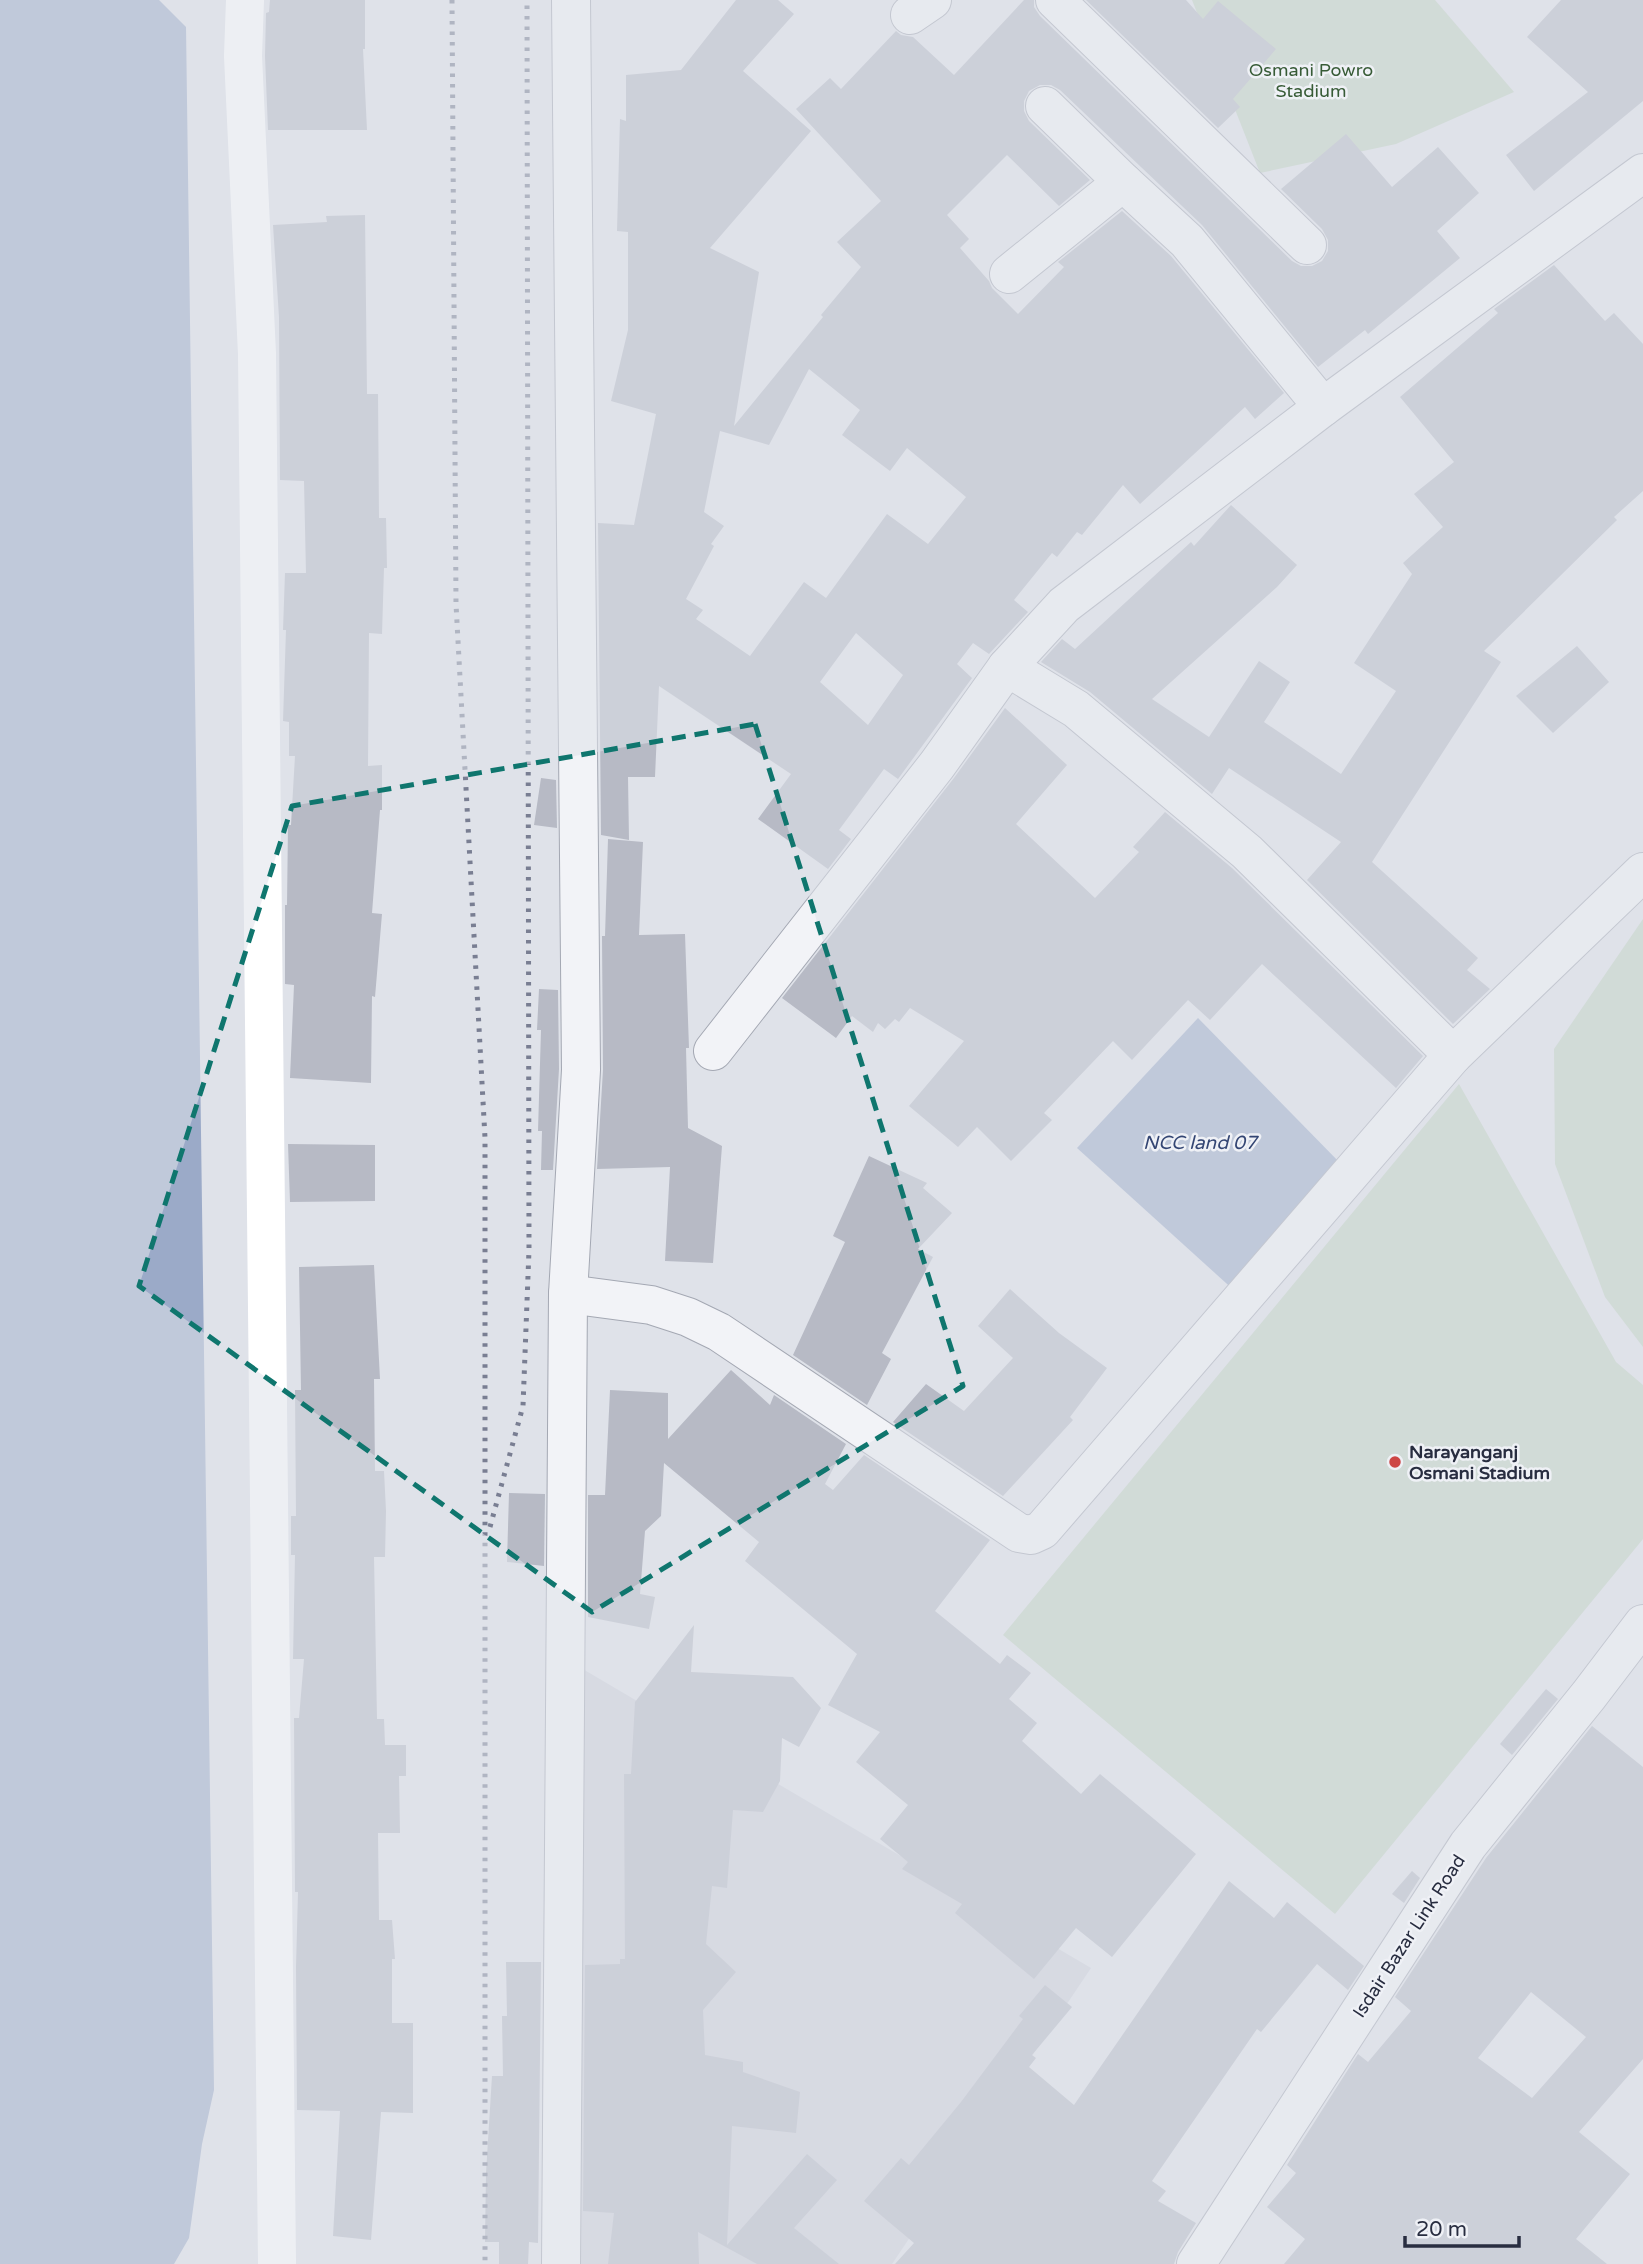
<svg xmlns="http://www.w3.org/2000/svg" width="1643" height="2264" font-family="'Varela Round',sans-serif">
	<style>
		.built { fill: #ced0da }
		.green { fill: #c2d2c1 }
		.water { fill: #9baac8 }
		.building { fill: #b7bac5; fill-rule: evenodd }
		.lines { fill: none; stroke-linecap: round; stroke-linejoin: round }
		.street-casing { stroke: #a4a8b3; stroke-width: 40 }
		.street { stroke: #f2f3f7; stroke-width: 38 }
		.secondary { stroke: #fff; stroke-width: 38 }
		.rail { stroke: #797e92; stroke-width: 5; stroke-dasharray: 3.5 7; stroke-linecap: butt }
		.marked { fill: none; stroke: #0f766e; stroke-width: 5; stroke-dasharray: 14 9; stroke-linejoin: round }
		.poi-dot { fill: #cd4645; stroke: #eff1f6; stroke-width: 2.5 }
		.labels { text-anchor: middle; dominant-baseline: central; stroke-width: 5; stroke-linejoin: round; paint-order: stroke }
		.park-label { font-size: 18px; fill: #375b36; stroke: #eff1f6 }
		.poi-label { font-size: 18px; font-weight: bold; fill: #282d40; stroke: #eff1f6; text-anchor: start }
		.street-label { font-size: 18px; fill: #282d40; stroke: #eff1f6 }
		.water-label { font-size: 19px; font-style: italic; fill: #334573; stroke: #eff1f6 }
	</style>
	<rect width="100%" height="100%" fill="#dfe2e9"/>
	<polygon class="built" points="581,1668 1091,1968 892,2264 581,2264"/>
	<g class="green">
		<polygon points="1192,0 1435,0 1514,92 1396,144 1260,173"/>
		<polygon points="1643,919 1643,1347 1605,1297 1555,1164 1554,1049"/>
		<polygon points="1459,1084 1616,1362 1643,1385 1643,1539 1335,1914 1003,1635"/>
	</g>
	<g class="water">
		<polygon points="0,0 159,0 186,27 214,2090 202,2144 189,2238 174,2264 0,2264"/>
		<polygon points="1198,1018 1342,1165 1237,1293 1077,1148"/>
	</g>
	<g class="building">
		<polygon points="270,0 365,0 365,49 363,49 367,130 268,130 265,56 266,13 269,12"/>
		<path d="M736,0H778L794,14L743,71L811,131L710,248L759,272L734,426L823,317L821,315L861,267L837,242L881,201L796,109L830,78L841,89L896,31L901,35L913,37L954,75L1024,0H1034V7L1040,16L1292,261L1301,266H1312L1322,261L1328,251V240L1322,229L1281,189L1346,134L1392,187L1438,147L1479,193L1437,231L1460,258L1368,334L1365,330L1318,367L1202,225L1060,90L1051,85H1040L1029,91L1024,101V111L1029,121L1090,180L1059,206L1007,155L947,215L969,239L960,248L989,281L992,288L1018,314L1064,267L1058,262L1122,211L1171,256L1284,393L1255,419L1245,407L1140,504L1123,485L1082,535L1077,532L1057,557L1052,553L1014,600L1028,612L989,654L973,643L957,664L972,678L898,779L884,769L839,830L851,839L828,869L758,819L791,774L659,686L655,777H628L629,840L601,835L598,523L634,525L656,414L611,401L628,330V232L617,231L620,119L626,121V75L681,70ZM809,369L860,410L842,435L890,471L907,448L966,497L928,544L887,514L826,598L804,582L750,656L696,619L703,610L686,599L714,546L711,544L724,526L704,512L720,431L769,445ZM856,633L903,675L868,725L820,682Z"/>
		<polygon points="1086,0 1186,0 1203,19 1218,1 1276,49 1233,99 1240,107 1218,128"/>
		<polygon points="1561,0 1643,0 1643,101 1534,191 1506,155 1588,92 1527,37"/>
		<polygon points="365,215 367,394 378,394 379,518 386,518 387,568 384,568 382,634 369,633 368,766 382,765 382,810 380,810 372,913 382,914 375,997 372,996 371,1083 290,1078 294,985 285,984 285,905 287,905 288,825 291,825 295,756 289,756 289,722 283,721 286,630 283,630 285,573 306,573 304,481 280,480 279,317 273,225 327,222 326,216"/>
		<polygon points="1554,265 1605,321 1614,313 1643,344 1643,491 1614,517 1617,520 1484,651 1501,662 1372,862 1478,958 1467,970 1490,989 1453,1024 1307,880 1341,842 1229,768 1212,794 1090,692 1041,662 1062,639 1075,649 1191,542 1194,546 1231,505 1297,565 1277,587 1152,699 1209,737 1259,661 1290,682 1264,722 1341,774 1396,691 1354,663 1412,574 1403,563 1443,527 1414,494 1454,462 1400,397 1498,313 1494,309"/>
		<polygon points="1577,646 1609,682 1553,733 1516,696"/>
		<polygon points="1005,708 1067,765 1016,824 1095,898 1139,852 1133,847 1165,812 1232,868 1423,1056 1396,1088 1262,964 1210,1020 1188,1000 1132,1060 1113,1041 1044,1113 1052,1120 1011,1161 977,1127 958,1147 909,1106 964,1041 910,1008 899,1022 895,1019 885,1029 878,1023 873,1032 852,1016 836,1038 782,998 954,778"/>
		<polygon points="541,778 556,780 557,828 534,825"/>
		<polygon points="608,839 643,842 639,935 685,934 689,1048 686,1048 688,1128 722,1146 713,1263 665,1261 670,1167 597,1169 603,1070 602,936 605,936"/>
		<polygon points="539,989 558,990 559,1069 553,1170 541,1170 542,1131 538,1131 541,1030 537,1030"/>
		<polygon points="288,1144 375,1145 375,1201 290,1202"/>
		<polygon points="869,1156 927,1183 923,1188 952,1213 918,1249 933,1257 882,1353 891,1359 867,1405 793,1355 845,1242 833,1236"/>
		<polygon points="374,1265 380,1379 374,1379 375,1471 384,1471 386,1511 385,1557 374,1557 377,1719 384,1719 385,1745 406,1745 406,1776 399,1776 400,1833 378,1833 379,1920 392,1920 395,1959 392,1959 392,2023 413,2023 413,2113 381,2112 371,2240 333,2236 340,2111 297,2110 296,1967 298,1892 295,1892 294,1718 299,1718 304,1659 293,1659 295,1555 291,1555 291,1516 296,1516 295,1390 301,1390 299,1267"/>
		<polygon points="1010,1289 1059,1333 1107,1368 1070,1417 1073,1420 1003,1496 893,1422 926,1384 964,1411 1013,1358 978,1326"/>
		<polygon points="731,1370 770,1405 774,1395 846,1444 825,1484 833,1490 864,1455 990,1540 935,1611 1000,1664 1007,1655 1031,1673 1009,1699 1037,1723 1022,1741 1081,1794 1100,1774 1196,1854 1112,1957 1076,1928 1034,1979 955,1913 962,1904 902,1869 908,1862 880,1839 908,1805 856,1762 880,1732 828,1705 857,1654 745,1561 759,1542 664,1463 661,1516 645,1531 640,1594 655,1597 649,1629 588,1617 588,1495 605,1495 610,1390 668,1393 668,1439"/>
		<polygon points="509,1493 545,1494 544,1566 507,1562"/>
		<polygon points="694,1625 691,1672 793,1677 821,1708 799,1747 782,1738 780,1781 763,1812 733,1810 727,1888 712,1886 706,1944 736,1972 703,2010 705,2055 743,2062 743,2072 800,2092 796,2133 732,2126 727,2245 807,2154 837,2180 794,2228 839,2264 757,2264 698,2232 699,2264 608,2264 614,2213 583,2211 585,1965 620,1964 620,1959 625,1959 624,1774 631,1774 635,1702"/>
		<polygon points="1546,1689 1558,1699 1512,1755 1500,1744"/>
		<path d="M1592,1726L1643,1767V2059L1579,2132L1630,2174L1576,2239L1607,2264H1284L1305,2239L1267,2207L1296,2173L1287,2165L1358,2054L1368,2062L1411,2011L1395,1997L1486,1858ZM1531,1992L1586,2037L1532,2098L1478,2058Z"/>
		<polygon points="1412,1871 1420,1878 1404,1903 1392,1894"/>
		<polygon points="1229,1881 1274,1918 1287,1902 1364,1966 1348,1990 1317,1964 1261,2032 1257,2029 1152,2181 1166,2191 1158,2201 1196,2223 1178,2252 1174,2264 895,2264 914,2243 864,2201 901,2158 909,2165 961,2102 1023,2019 1019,2016 1045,1985 1072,2007 1032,2055 1036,2058 1029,2067 1074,2105"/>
		<polygon points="506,1962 541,1962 538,2243 529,2242 528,2264 499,2264 499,2242 485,2242 486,2173 492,2076 503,2076 502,2016 507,2016"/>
	</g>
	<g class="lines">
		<defs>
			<g id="street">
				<polyline points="1055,0 1307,245"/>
				<polyline points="910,15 932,0"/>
				<polyline points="1045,106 1123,182 1187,241 1323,407"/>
				<polyline points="1009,274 1123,182"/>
				<polyline points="1007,667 1076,709 1247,852 1453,1055 1643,872"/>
				<polyline points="713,1051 937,765 1007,667 1064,605 1323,407 1643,173"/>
				<polyline points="568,1294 651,1305 688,1317 719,1332 1019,1533 1031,1535 1042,1530 1453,1055"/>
				<polyline points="561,2264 568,1294 581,1070 571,0"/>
				<polyline points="1196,2264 1468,1845 1589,1695 1643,1624"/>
			</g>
		</defs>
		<use href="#street" class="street-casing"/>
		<use href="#street" class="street"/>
		<polyline class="secondary" points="245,0 243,56 257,354 277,2264"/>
		<g class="rail">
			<polyline points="452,0 456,604 485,1138 485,2264"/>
			<polyline points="490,1527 523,1406 529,1250 527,0"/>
		</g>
	</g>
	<path d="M0 0H1643V2264H0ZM755,724L963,1386L592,1612L139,1286L292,806Z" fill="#dfe2e9" fill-opacity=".55" fill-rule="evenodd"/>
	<path class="marked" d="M755,724L963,1386L592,1612L139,1286L292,806Z"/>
	<circle class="poi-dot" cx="1395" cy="1462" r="7"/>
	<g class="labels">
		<g class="park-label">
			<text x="1311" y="70">Osmani Powro<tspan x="1311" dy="21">Stadium</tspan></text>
		</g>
		<g class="poi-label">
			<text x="1409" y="1452">Narayanganj<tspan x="1409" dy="21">Osmani Stadium</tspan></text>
		</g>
		<g class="street-label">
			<text transform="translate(1409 1936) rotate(-57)">Isdair Bazar Link Road</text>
		</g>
		<g class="water-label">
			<text x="1200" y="1143">NCC land 07</text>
		</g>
	</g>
	<path d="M1405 2236v10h114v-10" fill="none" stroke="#282d40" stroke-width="3.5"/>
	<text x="1416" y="2236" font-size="21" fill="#282d40" stroke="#eff1f6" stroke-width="5" paint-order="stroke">20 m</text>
</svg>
